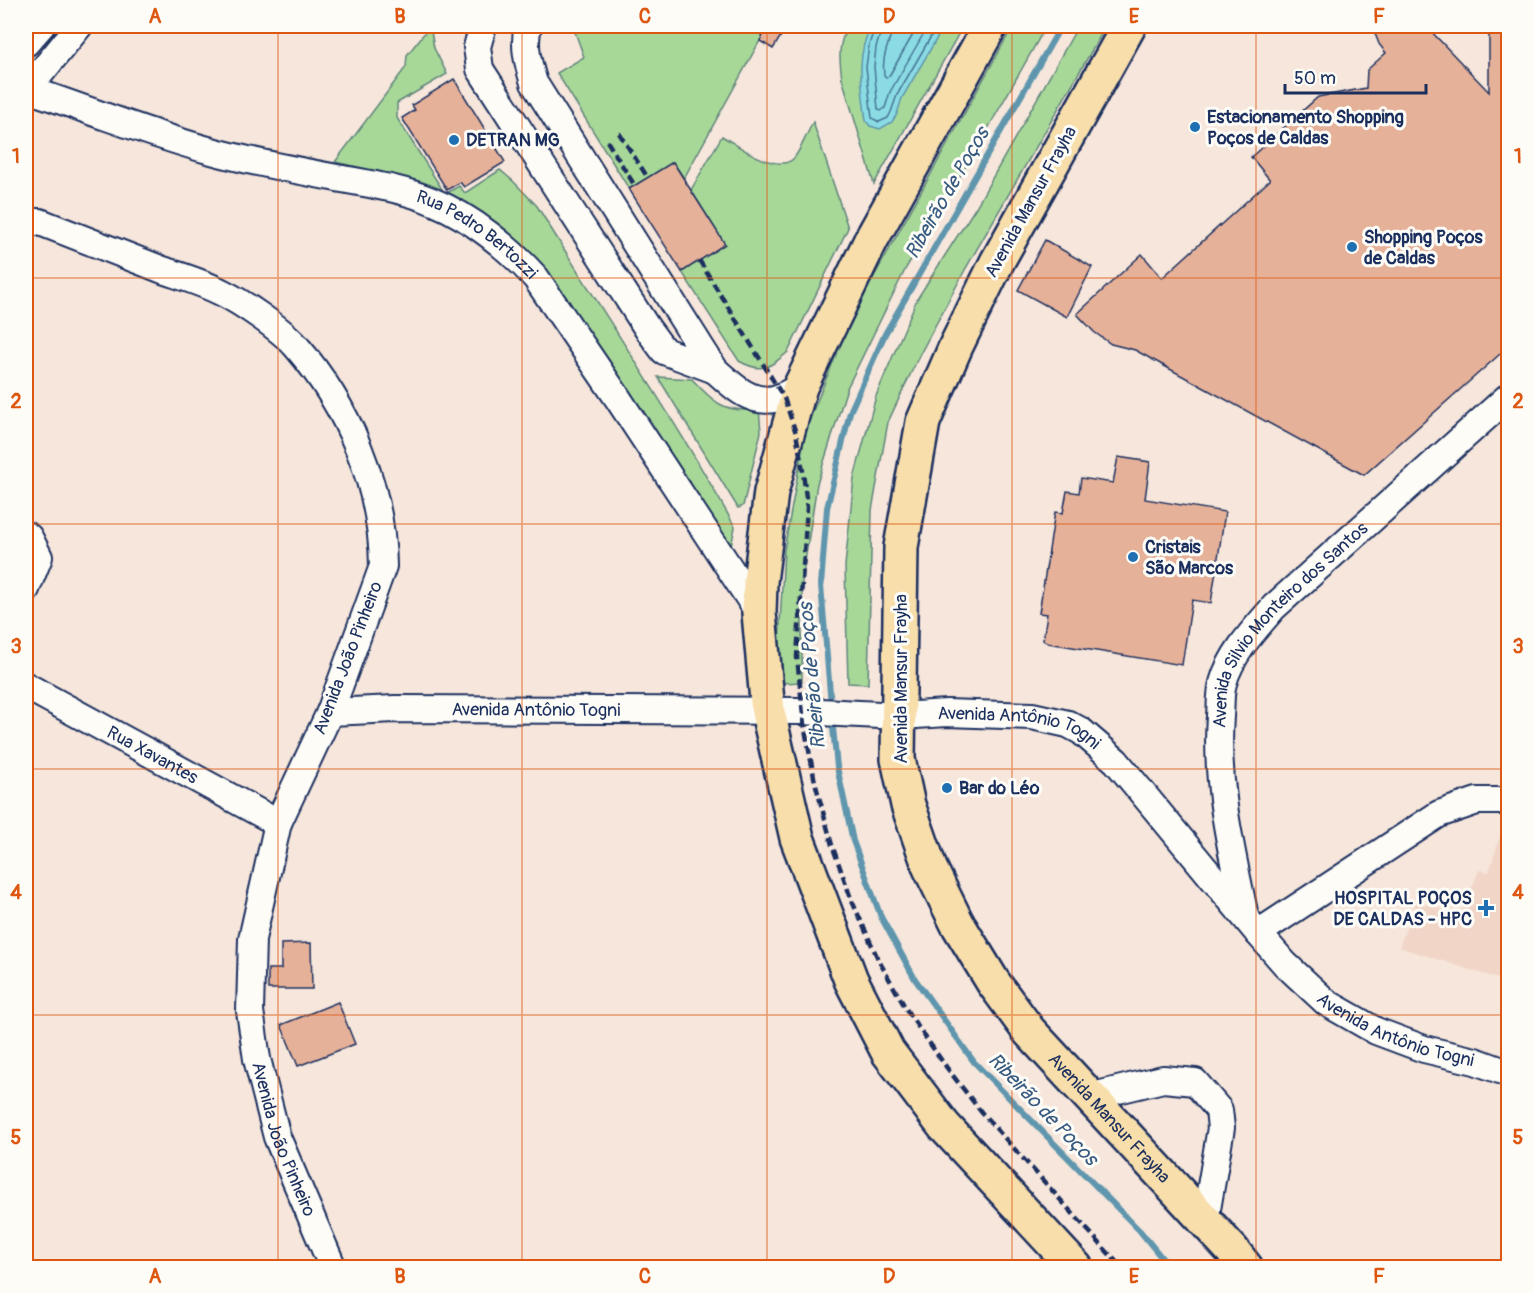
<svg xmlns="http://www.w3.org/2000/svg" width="1534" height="1293" font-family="Pangolin,sans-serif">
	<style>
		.built { fill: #f1d6c7 }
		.green { fill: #a7d898; stroke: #61847b; stroke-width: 1.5 }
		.water { fill: #8adbe4; stroke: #5e96ae; stroke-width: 1.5 }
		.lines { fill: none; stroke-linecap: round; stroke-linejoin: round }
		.shore { stroke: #477494; stroke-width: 1.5 }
		.stream { stroke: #5e96ae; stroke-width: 6 }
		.building { fill: #e6b199; stroke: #1b2f5e; stroke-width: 1.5 }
		.minor-casing { stroke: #1b2f5e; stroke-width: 30 }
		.major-casing { stroke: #1b2f5e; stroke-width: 38 }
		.minor { stroke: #fdfcf7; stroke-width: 26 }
		.major { stroke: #f8deab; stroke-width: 33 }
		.rail { stroke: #1b2f5e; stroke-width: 4.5; stroke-dasharray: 9 4.5; stroke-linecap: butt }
		.grid { fill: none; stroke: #de5710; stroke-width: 1.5; stroke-opacity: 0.55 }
		.poi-dot { fill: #1f6fb2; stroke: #fdfcf7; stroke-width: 2 }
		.labels { text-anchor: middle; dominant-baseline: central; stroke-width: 6; stroke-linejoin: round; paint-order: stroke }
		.poi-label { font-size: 18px; font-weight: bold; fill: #1b2f5e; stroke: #fdfcf7; text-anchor: start }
		.street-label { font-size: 18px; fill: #1b2f5e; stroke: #fdfcf7 }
		.water-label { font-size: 20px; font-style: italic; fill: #375a80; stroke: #fdfcf7 }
		.neatline { fill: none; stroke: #de5710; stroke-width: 2 }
		.grid-label { font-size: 20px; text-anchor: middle; font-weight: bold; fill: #de5710 }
	</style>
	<rect width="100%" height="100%" fill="#f6e6db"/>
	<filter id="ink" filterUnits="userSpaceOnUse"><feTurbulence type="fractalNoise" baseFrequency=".0167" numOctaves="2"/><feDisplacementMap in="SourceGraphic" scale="12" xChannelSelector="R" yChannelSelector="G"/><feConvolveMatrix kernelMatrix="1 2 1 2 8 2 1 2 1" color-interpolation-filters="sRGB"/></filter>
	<g filter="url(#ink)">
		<polygon class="built" points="1502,830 1508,833 1508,982 1399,947 1416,902 1461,914 1479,870 1489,872"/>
		<g class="green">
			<path d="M430,26L434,48L447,74L397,103V118L445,194L459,186L465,193L500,170L513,181L537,206C603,313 674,417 735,527L730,551L530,267L441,196L358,167L335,162L406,67L407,55Z"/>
			<polygon points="580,26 768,26 684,178 673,162 629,189 557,73 584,57 574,29"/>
			<path d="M848,26H963L874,184L842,78C839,58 838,43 848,26Z"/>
			<polygon points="1013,26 1046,26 990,125 906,268 847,388 817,484 802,581 802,682 782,683 778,662 784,550 806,428 851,318"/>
			<polygon points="1078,26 1106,26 966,268 919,356 888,422 872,510 868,684 848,683 845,566 854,478 876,396 917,299 976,207"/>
			<path d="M813,122L848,228L788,352C770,367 762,374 739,361L682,272L725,244L691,190L722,136C737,145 776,174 793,159C800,152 808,131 813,122Z"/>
			<path d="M658,377L692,379C713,402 725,414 759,409L761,432L743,506L738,508Z"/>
		</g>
		<path class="water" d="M871,26H944L902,98L897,114L892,122L880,129L870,126L866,121C862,89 855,56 871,26Z"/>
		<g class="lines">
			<g class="shore">
				<polyline points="875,26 869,45 866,67 872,118 879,122 888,118 891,112 897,95 937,26"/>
				<polyline points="883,26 876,47 874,67 878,109 881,111 885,108 890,92 928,26"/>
				<path d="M892,26C891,44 881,53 884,75L886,77L889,76L918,26"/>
			</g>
			<g class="stream">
				<polyline points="831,705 821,585 827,508 850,412 885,334 1061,26"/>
				<polyline points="832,718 837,767 853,841 881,917 915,979 974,1062 1140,1231 1170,1268"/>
			</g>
		</g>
		<g class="building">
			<polygon points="768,26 787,26 773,49 760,41"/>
			<polygon points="1372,26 1426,26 1489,92 1489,26 1509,26 1509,346 1364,475 1135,350 1111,344 1094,332 1077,314 1142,254 1162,278 1270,180 1251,157 1318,97 1366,88 1367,70 1386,53 1379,44"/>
			<polygon points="454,79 505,162 464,187 460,182 447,190 402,118 415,110 412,105"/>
			<polygon points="673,162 725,244 682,272 629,189"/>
			<polygon points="1045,240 1092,267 1067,317 1018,290"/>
			<polygon points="1118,457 1150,462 1145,499 1225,512 1211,603 1192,600 1182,665 1048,643 1043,640 1047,614 1039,613 1055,512 1063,513 1067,491 1079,493 1081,478 1113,483"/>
			<polygon points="311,943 312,989 268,989 268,969 281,969 281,944"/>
			<polygon points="338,1002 355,1044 298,1066 281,1025"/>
		</g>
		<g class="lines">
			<defs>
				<g id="minor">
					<polyline points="483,26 477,47 480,69 647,328 664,351 715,370"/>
					<path d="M528,26C523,46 528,63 534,83L715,370C731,384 749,404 774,399C782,397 792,391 800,387"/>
					<polyline points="26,43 41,26"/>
					<path id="s1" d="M27,89C87,109 147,133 208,150C251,162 294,170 337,178C370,184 404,189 434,202C471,217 510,249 536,278L617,397L759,613"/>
					<polyline points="26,91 79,26"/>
					<path id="s2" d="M26,222H40C81,238 122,254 163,270C183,277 204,283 223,293C243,303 281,329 296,346C348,406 382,486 383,566L330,712L278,823L252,939L250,1011L257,1059L277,1137L333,1268"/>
					<polyline points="26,535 29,537 39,557 26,589"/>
					<path id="s3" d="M26,686L278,823"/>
					<path id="s4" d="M330,712L395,709L800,711L900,716L947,713L1032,716L1068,724L1081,731L1116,761L1258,933L1285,964L1327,1003L1376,1031L1424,1049L1475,1061L1508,1073"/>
					<path id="s5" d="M1244,912C1231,847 1215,783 1220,716C1221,705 1220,693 1223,683C1231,654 1254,630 1274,607L1508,397"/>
					<polyline points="1258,933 1439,814 1477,801 1508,801"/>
					<polyline points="1089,1097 1163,1079 1195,1082 1219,1110 1221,1128 1205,1221"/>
				</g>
				<g id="major">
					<polyline points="990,26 871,240 800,387 771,492 760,582 759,613 768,712 797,838 851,980 888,1052 944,1126 1076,1268"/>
					<path id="s6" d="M1129,26L997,262L956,346L923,422L901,547L898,759L908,805L930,868L957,923L993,982L1029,1031L1232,1250L1246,1268"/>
				</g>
			</defs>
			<use href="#minor" class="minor-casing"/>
			<use href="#major" class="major-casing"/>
			<use href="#minor" class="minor"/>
			<use href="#major" class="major"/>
			<g class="rail">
				<polyline points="619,133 648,178"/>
				<polyline points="607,141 635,186"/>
				<polyline points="699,260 784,398 796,433 803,471 807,507 797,657 804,724 815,782 832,845 852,901 879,961 909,1014 947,1068 982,1113 1122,1268"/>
			</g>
		</g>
	</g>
	<path class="grid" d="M278,26V1268M522,26V1268M767,26V1268M1012,26V1268M1256,26V1268M26,278H1508M26,524H1508M26,769H1508M26,1015H1508"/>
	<g class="poi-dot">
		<circle cx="1195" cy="127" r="6"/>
		<circle cx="454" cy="140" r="6"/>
		<circle cx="1352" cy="247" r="6"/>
		<circle cx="1133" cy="557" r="6"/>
		<circle cx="947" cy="788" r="6"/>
		<path d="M1483 899h6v6h6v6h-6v6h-6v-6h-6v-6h6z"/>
	</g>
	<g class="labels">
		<g class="poi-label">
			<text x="1207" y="117">Estacionamento Shopping<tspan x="1207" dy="21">Poços de Caldas</tspan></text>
			<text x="466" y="140">DETRAN MG</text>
			<text x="1364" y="237">Shopping Poços<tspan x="1364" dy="21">de Caldas</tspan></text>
			<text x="1145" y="547">Cristais<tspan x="1145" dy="21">São Marcos</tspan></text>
			<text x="959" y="788">Bar do Léo</text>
			<text x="1472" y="898" text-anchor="end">HOSPITAL POÇOS<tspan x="1472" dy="21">DE CALDAS - HPC</tspan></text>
		</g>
		<g class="street-label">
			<text transform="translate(1031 202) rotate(-61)">Avenida Mansur Frayha</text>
			<text stroke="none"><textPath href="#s1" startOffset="477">Rua Pedro Bertozzi</textPath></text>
			<text stroke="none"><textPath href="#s5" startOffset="316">Avenida Silvio Monteiro dos Santos</textPath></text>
			<text transform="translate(348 658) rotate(-69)">Avenida João Pinheiro</text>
			<text transform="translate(901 679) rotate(-90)">Avenida Mansur Frayha</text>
			<text stroke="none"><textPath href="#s4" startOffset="206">Avenida Antônio Togni</textPath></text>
			<text stroke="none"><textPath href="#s4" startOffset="692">Avenida Antônio Togni</textPath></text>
			<text stroke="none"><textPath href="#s3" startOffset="144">Rua Xavantes</textPath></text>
			<text stroke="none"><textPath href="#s4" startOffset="1196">Avenida Antônio Togni</textPath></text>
			<text stroke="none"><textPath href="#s6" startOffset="1209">Avenida Mansur Frayha</textPath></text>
			<text stroke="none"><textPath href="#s2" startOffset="1144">Avenida João Pinheiro</textPath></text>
		</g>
		<g class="water-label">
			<text transform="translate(947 193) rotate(-60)">Ribeirão de Poços</text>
			<text transform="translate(812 676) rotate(-95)">Ribeirão de Poços</text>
			<text transform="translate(1043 1109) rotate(46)">Ribeirão de Poços</text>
		</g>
	</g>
	<rect width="1534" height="1293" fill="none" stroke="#fdfcf7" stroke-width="66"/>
	<path d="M1285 84v9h141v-9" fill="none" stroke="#1b2f5e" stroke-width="3"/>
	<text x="1294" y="84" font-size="18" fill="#1b2f5e" stroke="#fdfcf7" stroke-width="4.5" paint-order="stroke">50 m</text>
	<rect x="33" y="33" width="1468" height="1227" class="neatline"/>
	<g class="grid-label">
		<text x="155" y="23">A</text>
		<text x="400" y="23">B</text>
		<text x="645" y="23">C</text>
		<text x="889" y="23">D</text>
		<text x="1134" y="23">E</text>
		<text x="1379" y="23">F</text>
		<text x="16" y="163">1</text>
		<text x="1518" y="163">1</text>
		<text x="16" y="408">2</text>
		<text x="1518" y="408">2</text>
		<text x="16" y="653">3</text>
		<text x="1518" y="653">3</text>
		<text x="16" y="899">4</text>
		<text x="1518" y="899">4</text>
		<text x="16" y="1144">5</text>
		<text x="1518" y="1144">5</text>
		<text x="155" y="1283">A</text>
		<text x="400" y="1283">B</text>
		<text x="645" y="1283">C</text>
		<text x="889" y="1283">D</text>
		<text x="1134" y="1283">E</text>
		<text x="1379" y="1283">F</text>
	</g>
</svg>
